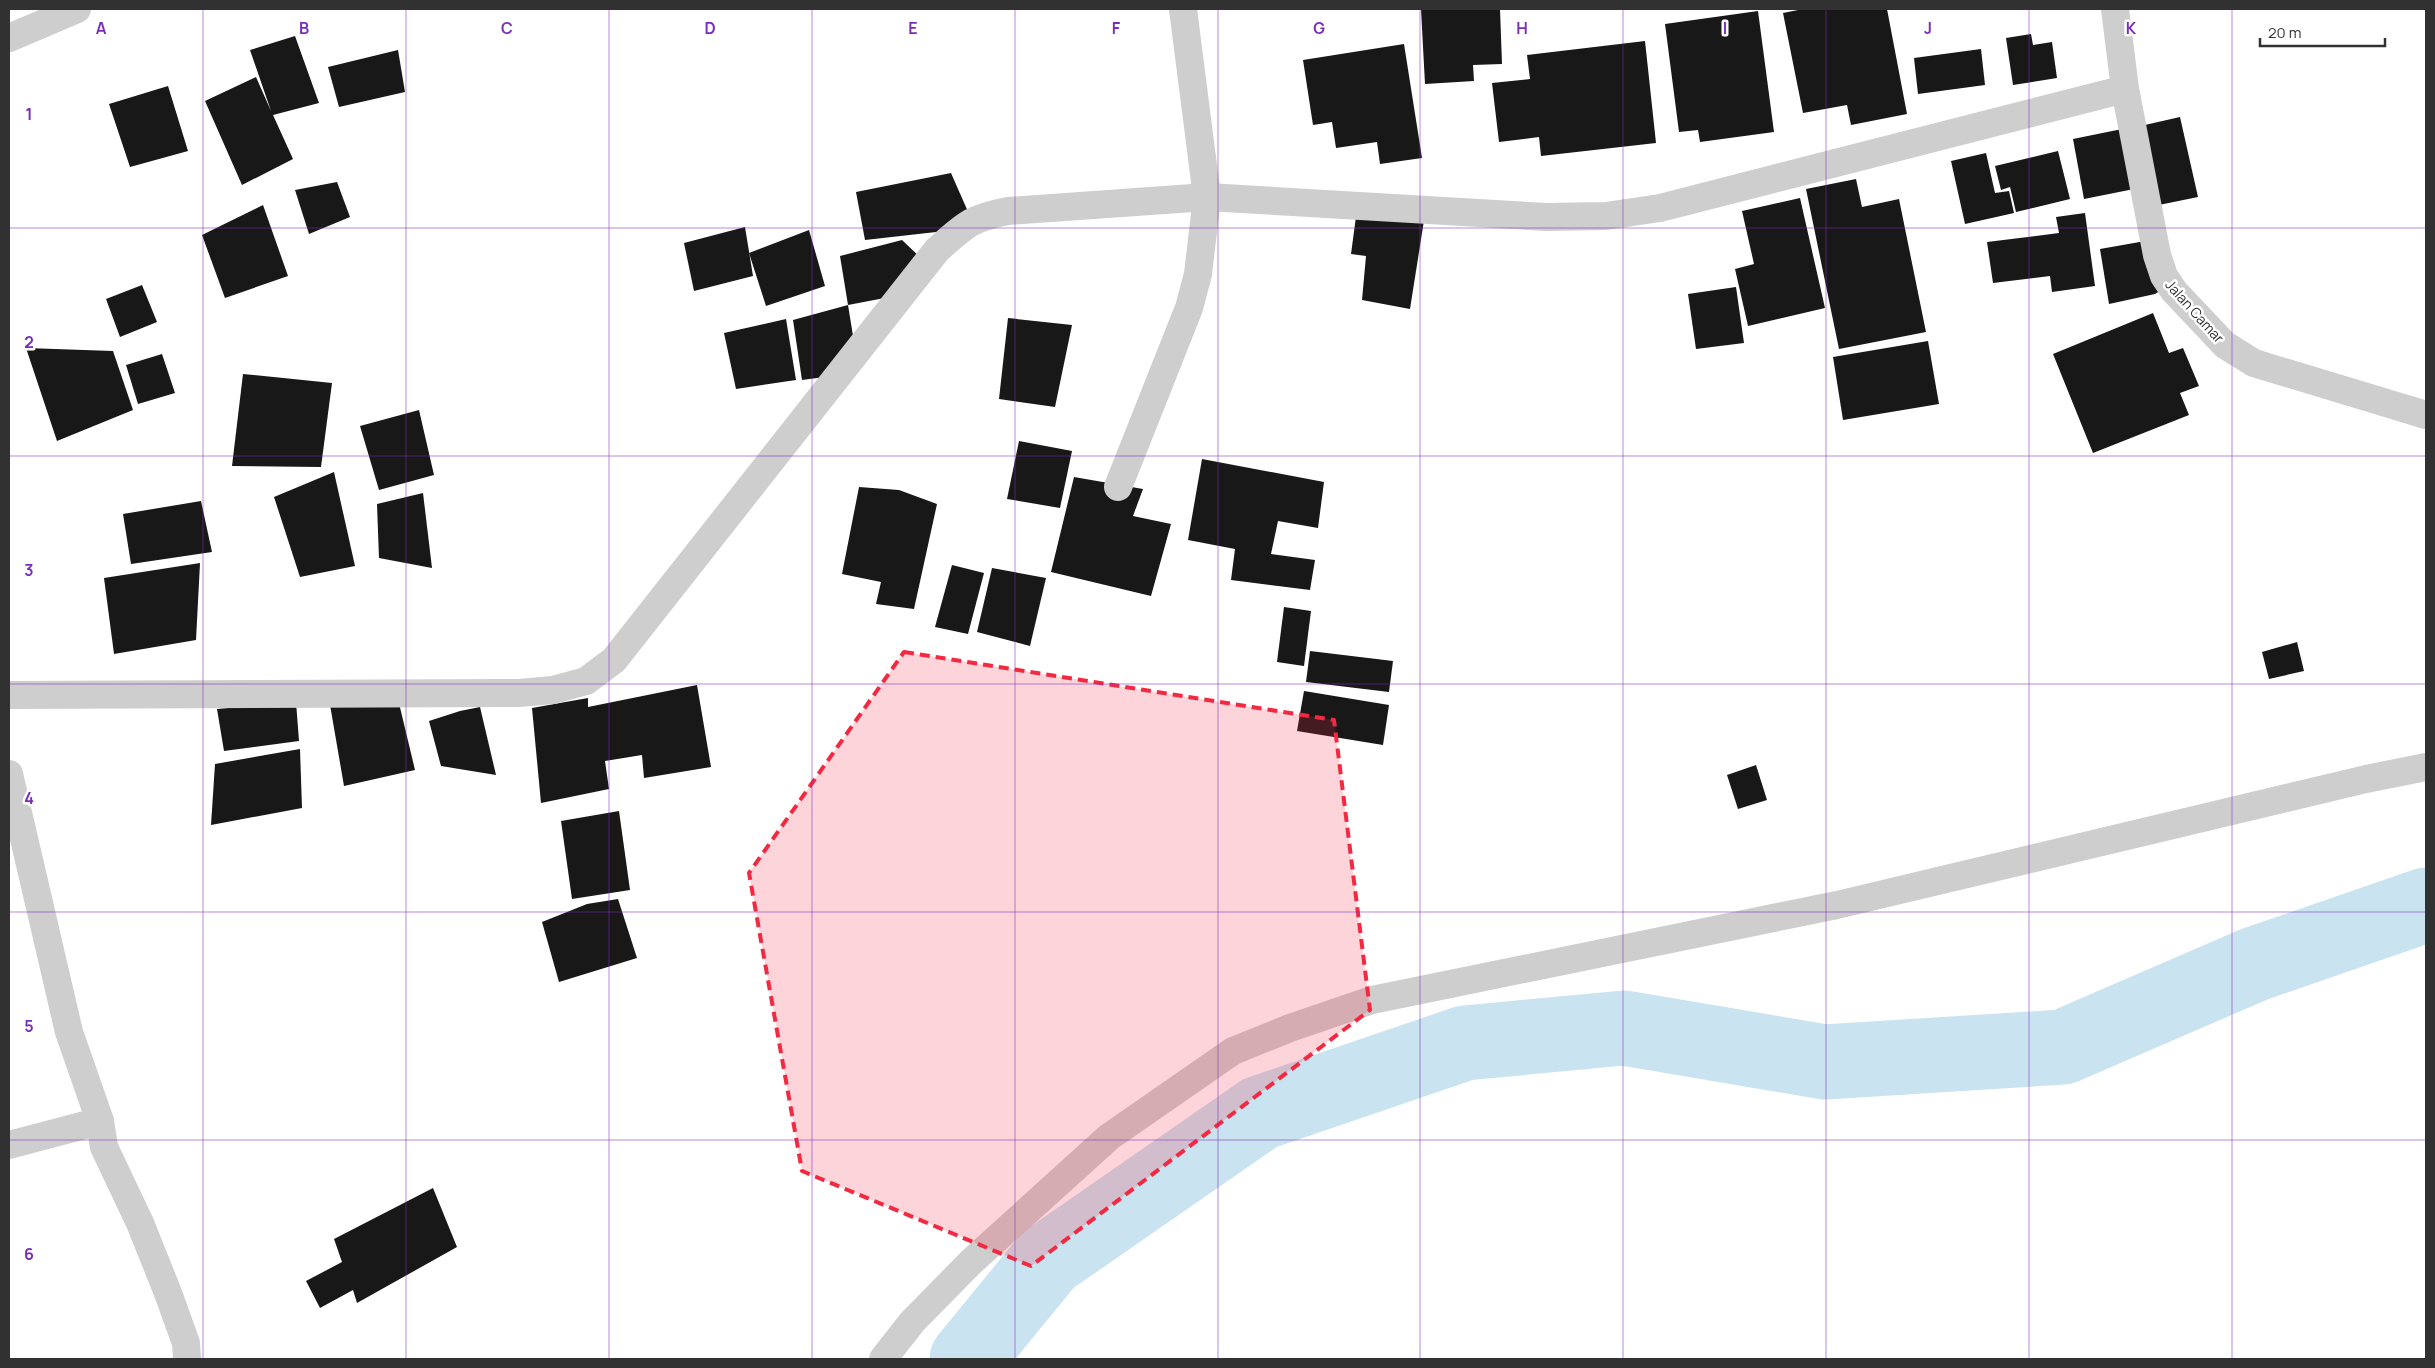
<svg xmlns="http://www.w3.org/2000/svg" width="2435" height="1368" font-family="Manrope,sans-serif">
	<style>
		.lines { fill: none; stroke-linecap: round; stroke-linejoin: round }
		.river { stroke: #cae3f0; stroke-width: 75 }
		.building { fill: #181818 }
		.minor { stroke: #cecece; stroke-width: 28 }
		.tertiary { stroke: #cecece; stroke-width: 28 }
		.marked { fill: #f32841; fill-opacity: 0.2; stroke: #f32841; stroke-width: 4; stroke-dasharray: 10 6; stroke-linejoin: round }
		.grid { fill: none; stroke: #7b2cbf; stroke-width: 1; stroke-opacity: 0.55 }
		.labels { text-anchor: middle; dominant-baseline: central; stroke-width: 5; stroke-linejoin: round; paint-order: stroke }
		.street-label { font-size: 14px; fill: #313131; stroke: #fff }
		.grid-label { font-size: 16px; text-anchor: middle; font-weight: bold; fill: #7b2cbf; stroke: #fff; stroke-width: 5; stroke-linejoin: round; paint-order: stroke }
	</style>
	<rect width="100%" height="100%" fill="#fff"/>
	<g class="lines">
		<polyline class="river" points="967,1359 1048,1260 1260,1113 1465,1043 1624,1028 1825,1062 2063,1047 2255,964 2426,905"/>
	</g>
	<g class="building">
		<polygon points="1421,9 1500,9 1502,64 1473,65 1474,81 1425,84"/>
		<polygon points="1803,9 1887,9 1907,114 1851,125 1847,105 1803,113 1783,13"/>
		<polygon points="1758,11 1774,132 1700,142 1698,130 1679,132 1665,24"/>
		<polygon points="2031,34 2033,45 2052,42 2057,78 2013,85 2006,38"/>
		<polygon points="295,36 319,103 273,115 293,159 242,185 205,101 256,77 271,111 250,50"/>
		<polygon points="1645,41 1656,143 1541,156 1539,137 1499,142 1492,83 1530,79 1527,55"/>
		<polygon points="1404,44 1422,158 1380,164 1377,142 1336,148 1332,122 1313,125 1303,60"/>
		<polygon points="1981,49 1985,85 1918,94 1914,58"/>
		<polygon points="398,50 405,92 339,107 328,67"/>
		<polygon points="168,86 188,151 130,167 109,104"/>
		<polygon points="2180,117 2198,197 2154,206 2136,127"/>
		<polygon points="2127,128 2139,188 2084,199 2073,139"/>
		<polygon points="2058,151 2070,199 2016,212 2010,187 2001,190 1995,166"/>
		<polygon points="1986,153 1995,193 2009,191 2014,213 1965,224 1951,161"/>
		<polygon points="951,173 969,214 945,231 865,240 856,192"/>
		<polygon points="1856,179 1862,207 1899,199 1926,332 1839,349 1806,189"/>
		<polygon points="337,182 350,217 309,234 295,190"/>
		<polygon points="1800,198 1825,308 1748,326 1735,269 1754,264 1742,211"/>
		<polygon points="263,205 288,276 225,298 202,235"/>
		<polygon points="1357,209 1425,214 1410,309 1362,300 1366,256 1351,254"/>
		<polygon points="2085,213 2095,286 2052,292 2050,276 1993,283 1987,242 2059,233 2056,217"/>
		<polygon points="745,227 753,276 694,291 684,243"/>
		<polygon points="809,230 825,286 766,306 749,253"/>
		<polygon points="902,240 922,259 895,296 848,305 840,256"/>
		<polygon points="2151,240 2163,289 2155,294 2109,304 2100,249"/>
		<polygon points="142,285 157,322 120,337 106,299"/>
		<polygon points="1736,287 1744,343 1696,349 1688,294"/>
		<polygon points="848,305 855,348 832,376 802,380 793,320"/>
		<polygon points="2153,313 2169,353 2183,348 2199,386 2180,393 2189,415 2093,453 2053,354"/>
		<polygon points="1008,318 1072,325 1055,407 999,399"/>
		<polygon points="786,319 796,380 736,389 724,333"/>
		<polygon points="1928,341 1939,404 1843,420 1833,357"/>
		<polygon points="26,348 113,351 133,410 57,441"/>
		<polygon points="162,354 175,393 138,404 126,365"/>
		<polygon points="243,374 332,383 321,467 232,466"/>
		<polygon points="419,410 434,475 379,490 360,426"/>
		<polygon points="1019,441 1072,451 1060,508 1007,499"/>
		<polygon points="1202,459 1324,482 1318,528 1278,521 1271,554 1315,560 1310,590 1231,580 1235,549 1188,540"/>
		<polygon points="334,472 355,566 300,577 274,497"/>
		<polygon points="1074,477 1143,489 1133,516 1171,524 1151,596 1051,572"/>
		<polygon points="859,487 899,490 937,504 914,609 876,604 881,582 842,574"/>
		<polygon points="423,493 432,568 379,558 377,504"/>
		<polygon points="201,501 212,552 131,564 123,514"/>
		<polygon points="200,563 196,640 114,654 104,578"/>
		<polygon points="952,565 984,573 968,634 935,627"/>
		<polygon points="992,568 1046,578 1030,646 977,632"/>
		<polygon points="1284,607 1311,611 1304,666 1277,662"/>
		<polygon points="2297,642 2304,671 2269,679 2262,652"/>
		<polygon points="1310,651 1393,661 1389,692 1306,682"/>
		<polygon points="697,685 711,767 644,778 642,755 605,761 609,789 541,803 532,708 588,698 588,707"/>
		<polygon points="1304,691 1389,705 1383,745 1297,731"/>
		<polygon points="329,699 398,699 415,770 344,786"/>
		<polygon points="296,702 299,741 224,751 217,709"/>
		<polygon points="480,707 496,775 441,766 429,721 460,711"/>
		<polygon points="300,749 302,808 211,825 215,764"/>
		<polygon points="1756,765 1767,800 1738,809 1727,775"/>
		<polygon points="619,811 630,890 572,899 561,821"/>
		<polygon points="618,899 637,958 559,982 542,922 587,904"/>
		<polygon points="433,1188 457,1247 357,1303 353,1290 320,1308 306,1281 342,1262 334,1239"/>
	</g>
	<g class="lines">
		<g class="minor">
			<polyline points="2115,9 2125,89 2157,255 2164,276 2174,291 2225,345 2254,363 2426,415"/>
			<polyline points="1118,487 1189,308 1198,274 1207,197 1183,9"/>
			<path d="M9,695L519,693L553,690L586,681L614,660L937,250C965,225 971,218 1008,211L1207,197L1546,217L1606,216L1660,208L2125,89"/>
			<polyline points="9,1145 100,1121"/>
			<polyline points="883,1359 912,1322 971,1262 1109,1137 1233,1051 1290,1028 1372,1000 1837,905 2366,779 2426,767"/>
		</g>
		<g class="tertiary">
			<polyline points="9,38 77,9"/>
			<polyline points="9,774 69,1032 100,1121 104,1147 140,1223 168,1293 186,1343 187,1359"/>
		</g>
	</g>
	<path class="marked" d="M904,652L1334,720L1370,1010L1031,1266L802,1171L749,873Z"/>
	<path class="grid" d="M203,9V1359M406,9V1359M609,9V1359M812,9V1359M1015,9V1359M1218,9V1359M1420,9V1359M1623,9V1359M1826,9V1359M2029,9V1359M2232,9V1359M9,228H2426M9,456H2426M9,684H2426M9,912H2426M9,1140H2426"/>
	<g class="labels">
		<g class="street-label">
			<text transform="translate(2195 311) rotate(48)">Jalan Camar</text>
		</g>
	</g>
	<g class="grid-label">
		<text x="101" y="34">A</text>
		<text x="304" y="34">B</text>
		<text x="507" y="34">C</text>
		<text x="710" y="34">D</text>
		<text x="913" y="34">E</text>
		<text x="1116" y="34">F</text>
		<text x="1319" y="34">G</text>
		<text x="1522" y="34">H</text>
		<text x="1725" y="34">I</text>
		<text x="1928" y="34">J</text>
		<text x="2131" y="34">K</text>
		<text x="29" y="120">1</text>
		<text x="29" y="348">2</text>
		<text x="29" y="576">3</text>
		<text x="29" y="804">4</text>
		<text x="29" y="1032">5</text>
		<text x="29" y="1260">6</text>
	</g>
	<rect width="2435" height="1368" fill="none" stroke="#313131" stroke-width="20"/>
	<path d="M2260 38v8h125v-8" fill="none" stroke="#313131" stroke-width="2.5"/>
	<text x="2268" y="38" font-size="15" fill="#313131" stroke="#ffffff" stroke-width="4" paint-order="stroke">20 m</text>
</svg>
